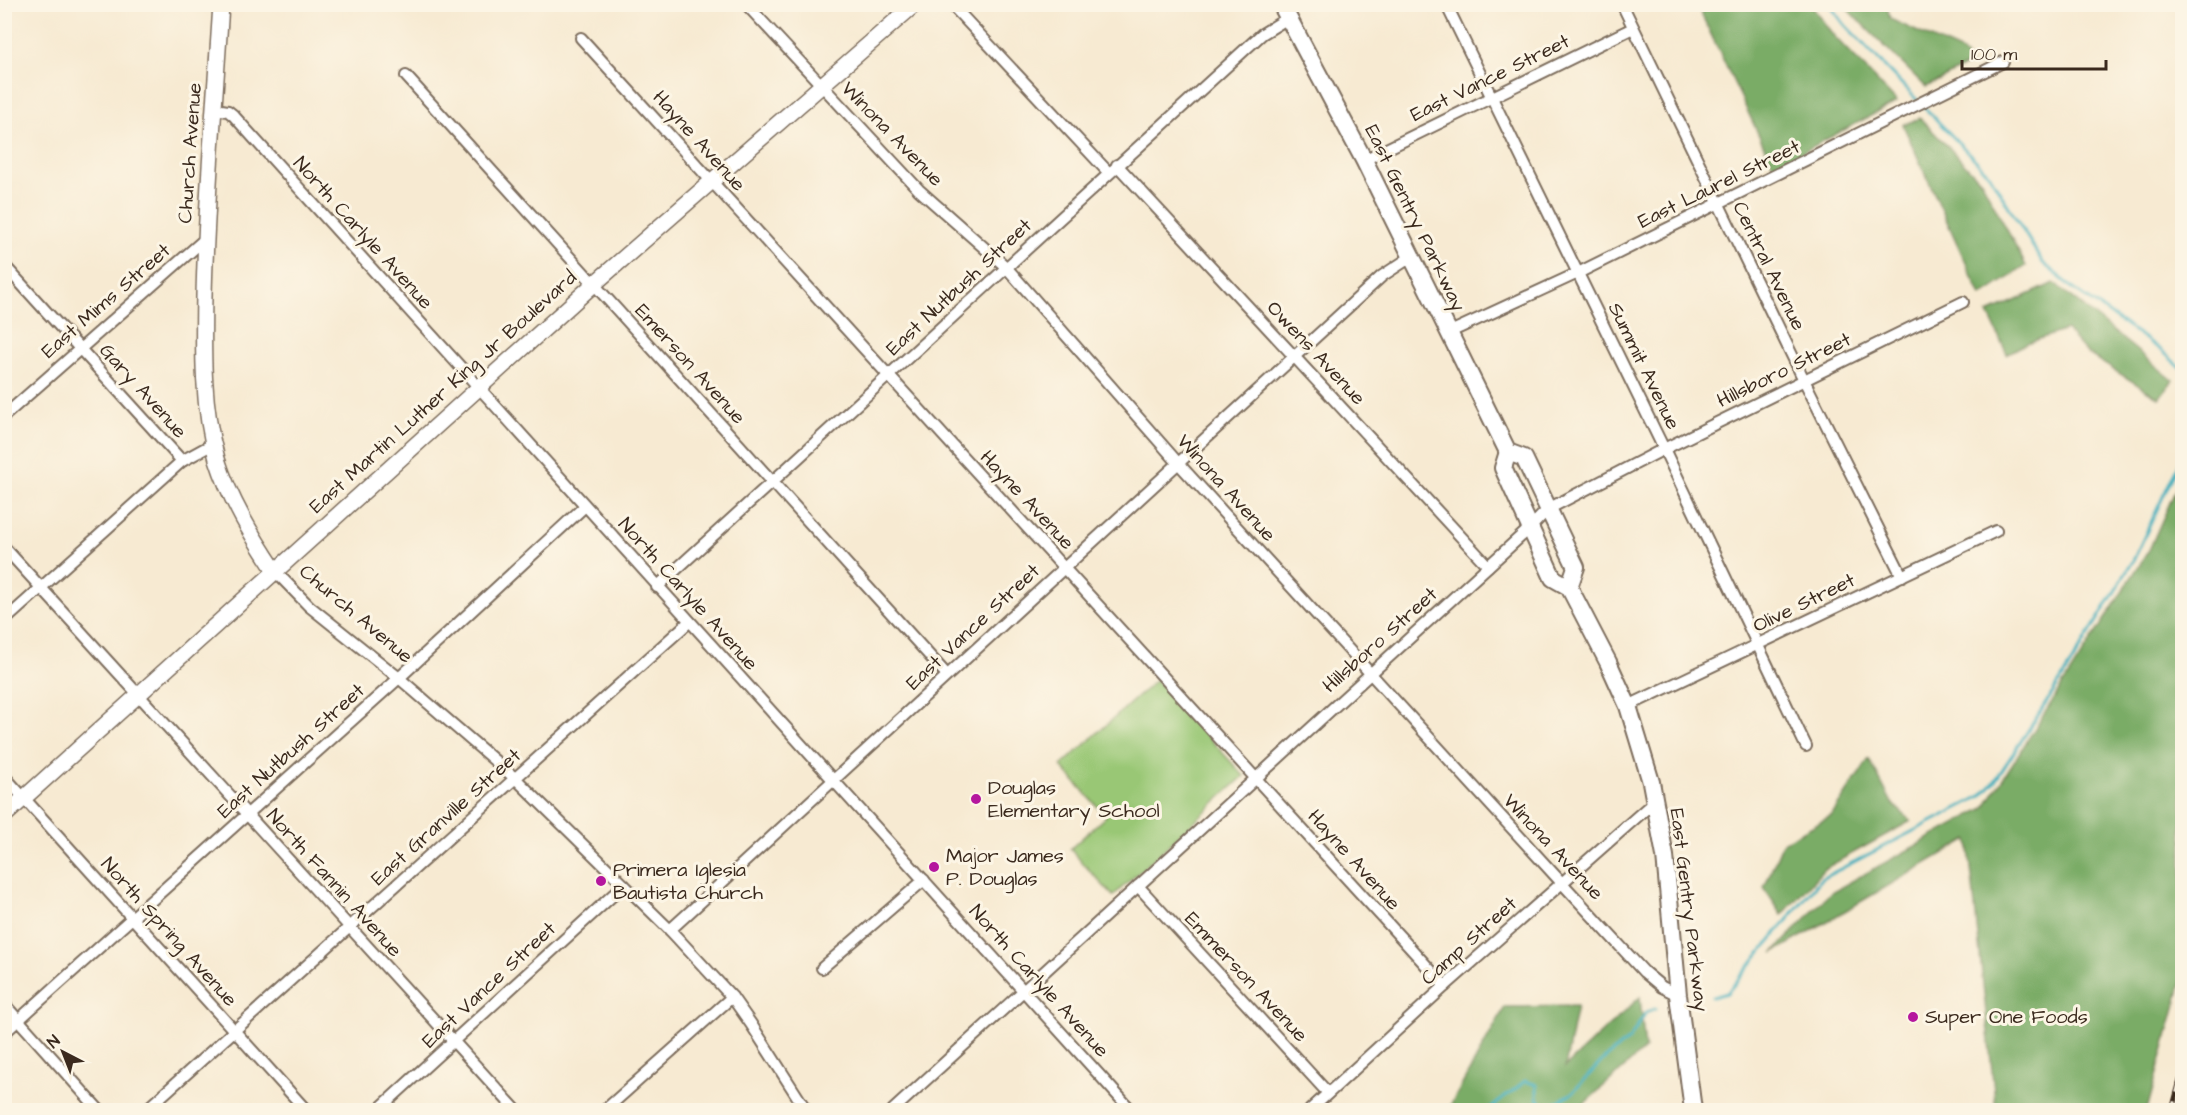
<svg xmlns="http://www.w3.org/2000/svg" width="2187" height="1115" font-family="'Architects Daughter',sans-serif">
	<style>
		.green { fill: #99c775; stroke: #6a784a; stroke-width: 1.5 }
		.forest { fill: #7aac66; stroke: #5a6b42; stroke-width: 1.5 }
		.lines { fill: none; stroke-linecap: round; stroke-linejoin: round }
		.stream { stroke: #40afbd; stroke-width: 3 }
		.street-casing { stroke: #7d6d5d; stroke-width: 14 }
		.secondary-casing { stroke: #7d6d5d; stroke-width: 18 }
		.primary-casing { stroke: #7d6d5d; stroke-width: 20 }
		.street { stroke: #fff; stroke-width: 10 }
		.secondary { stroke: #fff; stroke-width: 15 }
		.primary { stroke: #fff; stroke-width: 16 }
		.rail-casing { stroke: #3b2a1e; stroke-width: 5 }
		.rail { stroke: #fcf5e5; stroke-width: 3; stroke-dasharray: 9; stroke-linecap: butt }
		.poi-dot { fill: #b5179e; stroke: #fcf5e5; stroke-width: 2 }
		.labels { text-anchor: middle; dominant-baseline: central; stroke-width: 6; stroke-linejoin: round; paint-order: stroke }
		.street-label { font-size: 20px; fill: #3b2a1e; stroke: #fcf5e5 }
		.poi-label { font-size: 20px; fill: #3b2a1e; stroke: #fcf5e5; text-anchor: start }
	</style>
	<rect width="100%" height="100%" fill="#fcf5e5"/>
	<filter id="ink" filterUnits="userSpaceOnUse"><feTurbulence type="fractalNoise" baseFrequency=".0167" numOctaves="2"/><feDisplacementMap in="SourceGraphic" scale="12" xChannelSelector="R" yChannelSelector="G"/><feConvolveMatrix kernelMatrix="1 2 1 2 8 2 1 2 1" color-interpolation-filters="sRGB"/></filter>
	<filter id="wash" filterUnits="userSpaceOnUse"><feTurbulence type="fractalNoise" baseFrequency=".008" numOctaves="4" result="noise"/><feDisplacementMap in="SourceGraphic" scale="24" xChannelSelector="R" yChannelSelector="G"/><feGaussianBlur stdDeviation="1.35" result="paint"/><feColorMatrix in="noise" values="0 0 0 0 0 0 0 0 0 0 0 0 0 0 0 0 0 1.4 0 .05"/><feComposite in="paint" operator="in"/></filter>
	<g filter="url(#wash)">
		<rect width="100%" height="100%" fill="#f7ead2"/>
		<polygon class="green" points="1156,680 1244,776 1113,896 1070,849 1106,816 1061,766"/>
		<g class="forest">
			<polygon points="1697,5 1811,5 1834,36 1897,102 1774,167"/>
			<polygon points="1844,5 1887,5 1890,19 1962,52 1970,64 1926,87 1852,14"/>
			<polygon points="1920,118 1982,182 2026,266 1981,296 1903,125"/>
			<polygon points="2054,283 2173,380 2159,398 2088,354 2066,330 2027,343 2007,354 1988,313"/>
			<polygon points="2182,475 2182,982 2147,1110 1996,1110 1968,839 1773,953 1830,893 1984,808 2149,550"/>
			<polygon points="1869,759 1892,803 1911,821 1824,869 1782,915 1764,888 1783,842 1831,816"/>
			<polygon points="1640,997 1645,1049 1577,1110 1448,1110 1505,1007 1577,1006 1565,1067"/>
		</g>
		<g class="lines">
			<g class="stream">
				<polyline points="1829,4 1845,25 1917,100"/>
				<polyline points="1922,105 1989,174 2043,263 2075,290 2161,350 2182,369"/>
				<polyline points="1712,997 1727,993 1821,879 1981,796 1995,781 2063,677 2132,563 2182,456"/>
				<polyline points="1489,1110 1525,1081 1537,1085 1537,1098 1545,1108 1571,1094 1605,1058 1629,1040 1646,1012 1655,1009"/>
			</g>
		</g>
	</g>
	<g filter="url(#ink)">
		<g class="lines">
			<defs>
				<g id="street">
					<polyline points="746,4 919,190 1006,267 1179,464 1561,882 1644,972 1662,987 1678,995"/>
					<polyline points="951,4 1109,173"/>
					<polyline points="1446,4 1664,449 1806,746"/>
					<polyline points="1622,4 1804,380 1902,576"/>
					<polyline points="581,38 1445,986"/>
					<polyline points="406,76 947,675"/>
					<polyline points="215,109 228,111 233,115 1131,1110"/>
					<polyline points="1364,160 1633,28"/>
					<polyline points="1117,165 1488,566"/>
					<polyline points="4,265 182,461"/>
					<polyline points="1448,333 1578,273 2003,62"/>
					<polyline points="4,416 205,239"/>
					<polyline points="4,547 516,1110"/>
					<polyline points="276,572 309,606 399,678 516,779 670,930 732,997 751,1024 806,1110"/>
					<polyline points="657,587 1262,34 1288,18"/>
					<polyline points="4,621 182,461 213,444"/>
					<polyline points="1628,706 1996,531"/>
					<polyline points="4,776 306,1110"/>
					<polyline points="1138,886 1328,1093"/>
					<path d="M670,930C908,713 1145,495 1382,276L1411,257"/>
					<polyline points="822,968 924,880"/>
					<polyline points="4,1004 99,1110"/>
					<polyline points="4,1033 399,678 585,506"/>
					<polyline points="146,1110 689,622"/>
					<polyline points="378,1110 624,885"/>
					<polyline points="605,1110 732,997"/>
					<polyline points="893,1110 1530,528 1548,509 1664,449 1963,302"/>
					<polyline points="1310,1110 1445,986 1655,801"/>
				</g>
				<g id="secondary">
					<path d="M221,4C215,102 206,198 204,296C203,350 202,407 217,459C230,500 252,536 276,572"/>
					<polyline points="4,816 594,284 915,4"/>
				</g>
				<g id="primary">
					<polyline points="1281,4 1364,160 1508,452 1524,458 1576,567 1569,587"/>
					<polyline points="1508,452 1503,468 1553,578 1569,587 1608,662 1628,706 1651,782 1665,856 1678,995 1693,1110"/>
				</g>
			</defs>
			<use href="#street" class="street-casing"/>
			<use href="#secondary" class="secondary-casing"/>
			<use href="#primary" class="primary-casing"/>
			<use href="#street" class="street"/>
			<use href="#secondary" class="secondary"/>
			<use href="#primary" class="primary"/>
			<defs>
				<polyline id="rail" points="2172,1110 2182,1073"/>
			</defs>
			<use href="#rail" class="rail-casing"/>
			<use href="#rail" class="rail"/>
		</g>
	</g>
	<g class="poi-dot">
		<circle cx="976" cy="799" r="6"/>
		<circle cx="934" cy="867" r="6"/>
		<circle cx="601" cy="881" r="6"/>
		<circle cx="1913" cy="1017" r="6"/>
	</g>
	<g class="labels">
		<g class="street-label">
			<text transform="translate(1490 78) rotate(-26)">East Vance Street</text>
			<text transform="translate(892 134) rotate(46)">Winona Avenue</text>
			<text transform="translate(699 141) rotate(48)">Hayne Avenue</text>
			<text transform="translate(190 153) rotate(-86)">Church Avenue</text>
			<text transform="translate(1719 184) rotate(-26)">East Laurel Street</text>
			<text transform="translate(1415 218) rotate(64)">East Gentry Parkway</text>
			<text transform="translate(363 233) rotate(48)">North Carlyle Avenue</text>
			<text transform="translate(1769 266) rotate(64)">Central Avenue</text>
			<text transform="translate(959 287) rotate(-43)">East Nutbush Street</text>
			<text transform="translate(106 301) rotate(-41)">East Mims Street</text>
			<text transform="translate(1316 353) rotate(47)">Owens Avenue</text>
			<text transform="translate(690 364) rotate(48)">Emerson Avenue</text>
			<text transform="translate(1644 366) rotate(64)">Summit Avenue</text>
			<text transform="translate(1784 370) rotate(-26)">Hillsboro Street</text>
			<text transform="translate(143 391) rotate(48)">Gary Avenue</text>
			<text transform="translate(443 392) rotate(-42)">East Martin Luther King Jr Boulevard</text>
			<text transform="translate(1226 488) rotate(48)">Winona Avenue</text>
			<text transform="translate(1027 500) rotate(47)">Hayne Avenue</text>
			<text transform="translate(688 594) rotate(48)">North Carlyle Avenue</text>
			<text transform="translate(1804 603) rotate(-26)">Olive Street</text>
			<text transform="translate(356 614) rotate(40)">Church Avenue</text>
			<text transform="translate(973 627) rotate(-43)">East Vance Street</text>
			<text transform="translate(1380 640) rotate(-42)">Hillsboro Street</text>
			<text transform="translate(291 751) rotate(-42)">East Nutbush Street</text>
			<text transform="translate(446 817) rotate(-42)">East Granville Street</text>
			<text transform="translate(1553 847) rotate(47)">Winona Avenue</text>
			<text transform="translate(1354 860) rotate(48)">Hayne Avenue</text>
			<text transform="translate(334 883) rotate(48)">North Fannin Avenue</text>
			<text transform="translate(1689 910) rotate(83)">East Gentry Parkway</text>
			<text transform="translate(169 932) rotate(48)">North Spring Avenue</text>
			<text transform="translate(1469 941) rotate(-42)">Camp Street</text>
			<text transform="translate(1246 977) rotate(47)">Emmerson Avenue</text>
			<text transform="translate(1039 981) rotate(48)">North Carlyle Avenue</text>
			<text transform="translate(489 985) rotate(-43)">East Vance Street</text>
		</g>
		<g class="poi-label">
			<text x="988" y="788">Douglas<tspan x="988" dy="23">Elementary School</tspan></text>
			<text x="946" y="856">Major James<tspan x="946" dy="23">P. Douglas</tspan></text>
			<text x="613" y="870">Primera Iglesia<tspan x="613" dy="23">Bautista Church</tspan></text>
			<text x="1925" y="1017">Super One Foods</text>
		</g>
	</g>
	<rect width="2187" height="1115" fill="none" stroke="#fcf5e5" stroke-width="24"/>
	<g transform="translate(63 1052) rotate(318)" stroke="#fcf5e5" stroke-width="4.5" paint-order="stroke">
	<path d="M0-4.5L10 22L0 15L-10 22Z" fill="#3b2a1e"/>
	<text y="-9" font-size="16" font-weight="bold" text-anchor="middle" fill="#3b2a1e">N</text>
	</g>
	<path d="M1962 60v9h144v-9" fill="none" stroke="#3b2a1e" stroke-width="3"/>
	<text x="1971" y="60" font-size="18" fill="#3b2a1e" stroke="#fcf5e5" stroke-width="4.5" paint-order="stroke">100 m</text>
</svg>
